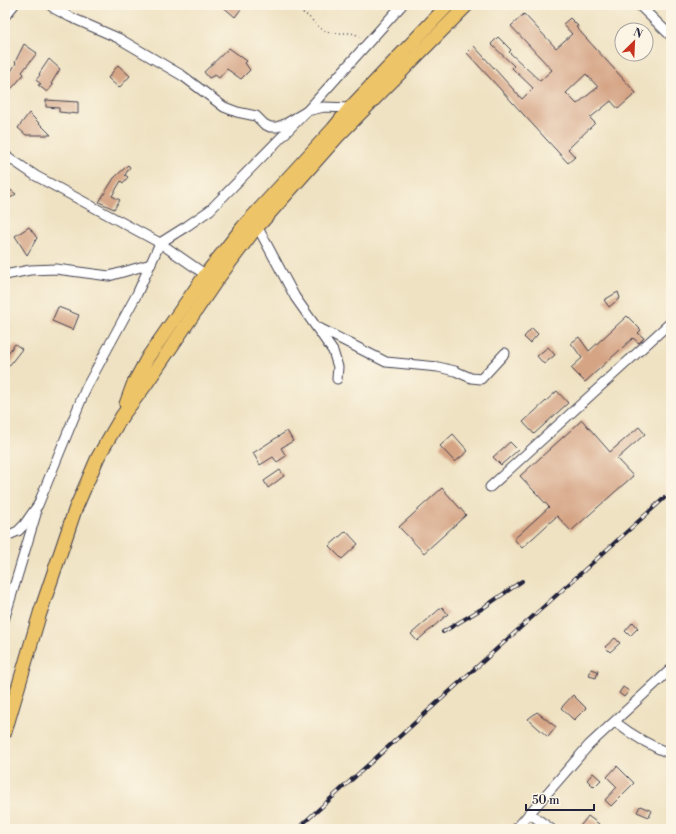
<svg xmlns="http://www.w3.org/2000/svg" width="676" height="834" font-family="'Libre Bodoni',serif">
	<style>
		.building { fill: #d5a485; fill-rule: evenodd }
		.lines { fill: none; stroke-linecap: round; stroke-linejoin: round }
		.minor-casing { stroke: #413f4f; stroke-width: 11 }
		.highway-casing { stroke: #413f4f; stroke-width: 15 }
		.path { stroke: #413f4f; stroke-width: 1.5; stroke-dasharray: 1 3; stroke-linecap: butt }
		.minor { stroke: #fff; stroke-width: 9 }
		.highway { stroke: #eec469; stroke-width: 13 }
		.rail-casing { stroke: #22223b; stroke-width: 4 }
		.rail { stroke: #fcf5e5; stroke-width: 2.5; stroke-dasharray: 8; stroke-linecap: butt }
	</style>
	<rect width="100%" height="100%" fill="#fcf5e5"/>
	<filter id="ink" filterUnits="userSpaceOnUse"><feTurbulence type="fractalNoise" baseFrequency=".025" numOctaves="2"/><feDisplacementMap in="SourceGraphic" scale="8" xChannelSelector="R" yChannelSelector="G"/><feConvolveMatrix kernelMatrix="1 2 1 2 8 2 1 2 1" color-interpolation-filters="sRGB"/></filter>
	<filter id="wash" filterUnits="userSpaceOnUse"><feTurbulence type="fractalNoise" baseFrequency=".012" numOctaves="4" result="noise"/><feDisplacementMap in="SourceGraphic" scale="16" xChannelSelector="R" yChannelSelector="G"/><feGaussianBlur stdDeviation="0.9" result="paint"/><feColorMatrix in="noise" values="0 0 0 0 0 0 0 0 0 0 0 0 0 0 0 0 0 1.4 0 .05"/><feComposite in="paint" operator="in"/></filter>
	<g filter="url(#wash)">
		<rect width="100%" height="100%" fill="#efe2c2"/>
		<g id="blocks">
			<g class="building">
				<polygon points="221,5 236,5 241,9 235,17"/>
				<path d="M524,14L556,48L572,34L563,24L570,18L578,26L576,27L636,93L618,109L611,101L590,118L595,123L568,149L575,157L568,163L467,53L474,46L522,99L533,88L512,68L514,66L491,44L498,37L511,50L509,52L540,81L552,70L511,26ZM586,74L598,87L577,104L566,93Z"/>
				<polygon points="24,44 37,53 22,72 24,74 14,86 5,95 5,82 16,63 15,62"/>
				<polygon points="229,48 247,61 245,63 250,70 241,79 227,69 219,78 215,75 209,78 204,72"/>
				<polygon points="49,59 60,69 51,84 53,85 47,92 38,85 41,84 36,80 40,75 39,74"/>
				<polygon points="118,65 130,76 119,88 108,78"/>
				<polygon points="46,100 78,102 78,114 59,112 59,108 46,107"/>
				<polygon points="29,113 51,135 26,135 18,128"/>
				<polygon points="128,165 130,167 125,175 128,177 123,183 121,181 112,196 120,200 114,209 99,202 114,178"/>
				<polygon points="5,186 16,194 5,202"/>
				<polygon points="29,227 37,238 27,255 15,236"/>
				<polygon points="618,292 620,298 609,307 604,300"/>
				<polygon points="58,307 79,315 73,330 52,321"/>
				<polygon points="627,316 641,330 638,333 644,338 639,343 633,338 585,382 571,368 582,358 571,343 579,337 589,351"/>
				<polygon points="532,328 538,334 530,343 524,337"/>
				<polygon points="15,344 22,349 5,371 5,357"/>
				<polygon points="548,347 555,355 544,364 537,356"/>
				<polygon points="557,391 568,403 534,434 523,422"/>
				<polygon points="582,420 610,452 639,427 645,434 617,459 633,476 571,531 557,516 522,548 514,539 549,507 520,476"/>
				<polygon points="287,431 293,441 281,448 286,456 277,462 273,457 260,465 253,453"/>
				<polygon points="453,434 468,451 455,462 440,446"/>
				<polygon points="510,442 518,450 501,465 493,457"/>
				<polygon points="280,470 284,476 268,488 264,481"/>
				<polygon points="442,488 466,515 424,553 399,527"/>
				<polygon points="346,531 358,544 342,559 329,546"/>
				<polygon points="442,607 448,614 417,641 411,634"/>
				<polygon points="633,622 638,628 630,636 625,631"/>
				<polygon points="615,638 620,643 610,652 605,647"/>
				<polygon points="591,669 598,671 596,678 589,676"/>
				<polygon points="623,687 629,691 624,697 619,693"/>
				<polygon points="573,695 586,708 574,720 561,708"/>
				<polygon points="537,712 556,727 548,737 528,719"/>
				<polygon points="617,766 634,783 611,806 605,800 617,787 607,777"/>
				<polygon points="593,773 601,780 594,787 587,780"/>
				<polygon points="640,806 652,811 649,817 637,812"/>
				<polygon points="588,816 599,824 596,829 578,829"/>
			</g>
		</g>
	</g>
	<g filter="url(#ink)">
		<use href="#blocks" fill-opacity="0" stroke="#413f4f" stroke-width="1"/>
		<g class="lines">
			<defs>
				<g id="minor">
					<polyline points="50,5 55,9 70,17 118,38 183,76 224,107 237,112 256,116 264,124 270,127 277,127 285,124 307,111 324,107 350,108"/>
					<polyline points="639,5 671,36"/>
					<polyline points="5,16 14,5"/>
					<polyline points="5,155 36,176 160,243 209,277"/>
					<polyline points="257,226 295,297 333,351 338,367 337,379"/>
					<polyline points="5,275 30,270 56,269 109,276 151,264"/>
					<polyline points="319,328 386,362 438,367 455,371 471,378 481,379 505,353"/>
					<polyline points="490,487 671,322"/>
					<polyline points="5,536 9,535 18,531 24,525 38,505 86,388 137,294 160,243 187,226 210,210 307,111 402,5"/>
					<polyline points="5,617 36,514"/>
					<path d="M615,722C632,735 650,746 671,754"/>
					<polyline points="529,813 551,829"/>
					<polyline points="516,829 589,745 671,669"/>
				</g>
				<g id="highway">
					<polyline points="126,404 133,385 148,357 206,274 243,227 333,129 350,108 448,5"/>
					<polyline points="5,732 40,613 75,510 98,457 122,416 144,387 216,281 252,233 338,136 467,5"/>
				</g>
			</defs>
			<use href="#minor" class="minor-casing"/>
			<use href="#highway" class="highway-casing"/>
			<path class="path" d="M272,5C283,7 296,8 305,14C312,19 317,27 325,31C336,37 351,28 361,38"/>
			<use href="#minor" class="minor"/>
			<use href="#highway" class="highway"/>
			<defs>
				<g id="rail">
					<polyline points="443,632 483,608 522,581"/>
					<polyline points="297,829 671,492"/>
				</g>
			</defs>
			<use href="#rail" class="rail-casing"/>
			<use href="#rail" class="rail"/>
		</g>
	</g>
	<rect width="676" height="834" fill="none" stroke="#fcf5e5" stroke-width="20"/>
	<g transform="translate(634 42) rotate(24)"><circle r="19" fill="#fcf5e5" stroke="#a5a1a1"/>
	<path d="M0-3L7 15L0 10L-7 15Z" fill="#c8321e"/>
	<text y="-6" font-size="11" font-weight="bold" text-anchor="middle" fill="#22223b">N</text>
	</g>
	<path d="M526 804v6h68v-6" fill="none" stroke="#22223b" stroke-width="2"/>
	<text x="532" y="804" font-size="12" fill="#22223b" stroke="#fcf5e5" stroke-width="3" paint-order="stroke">50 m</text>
</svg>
